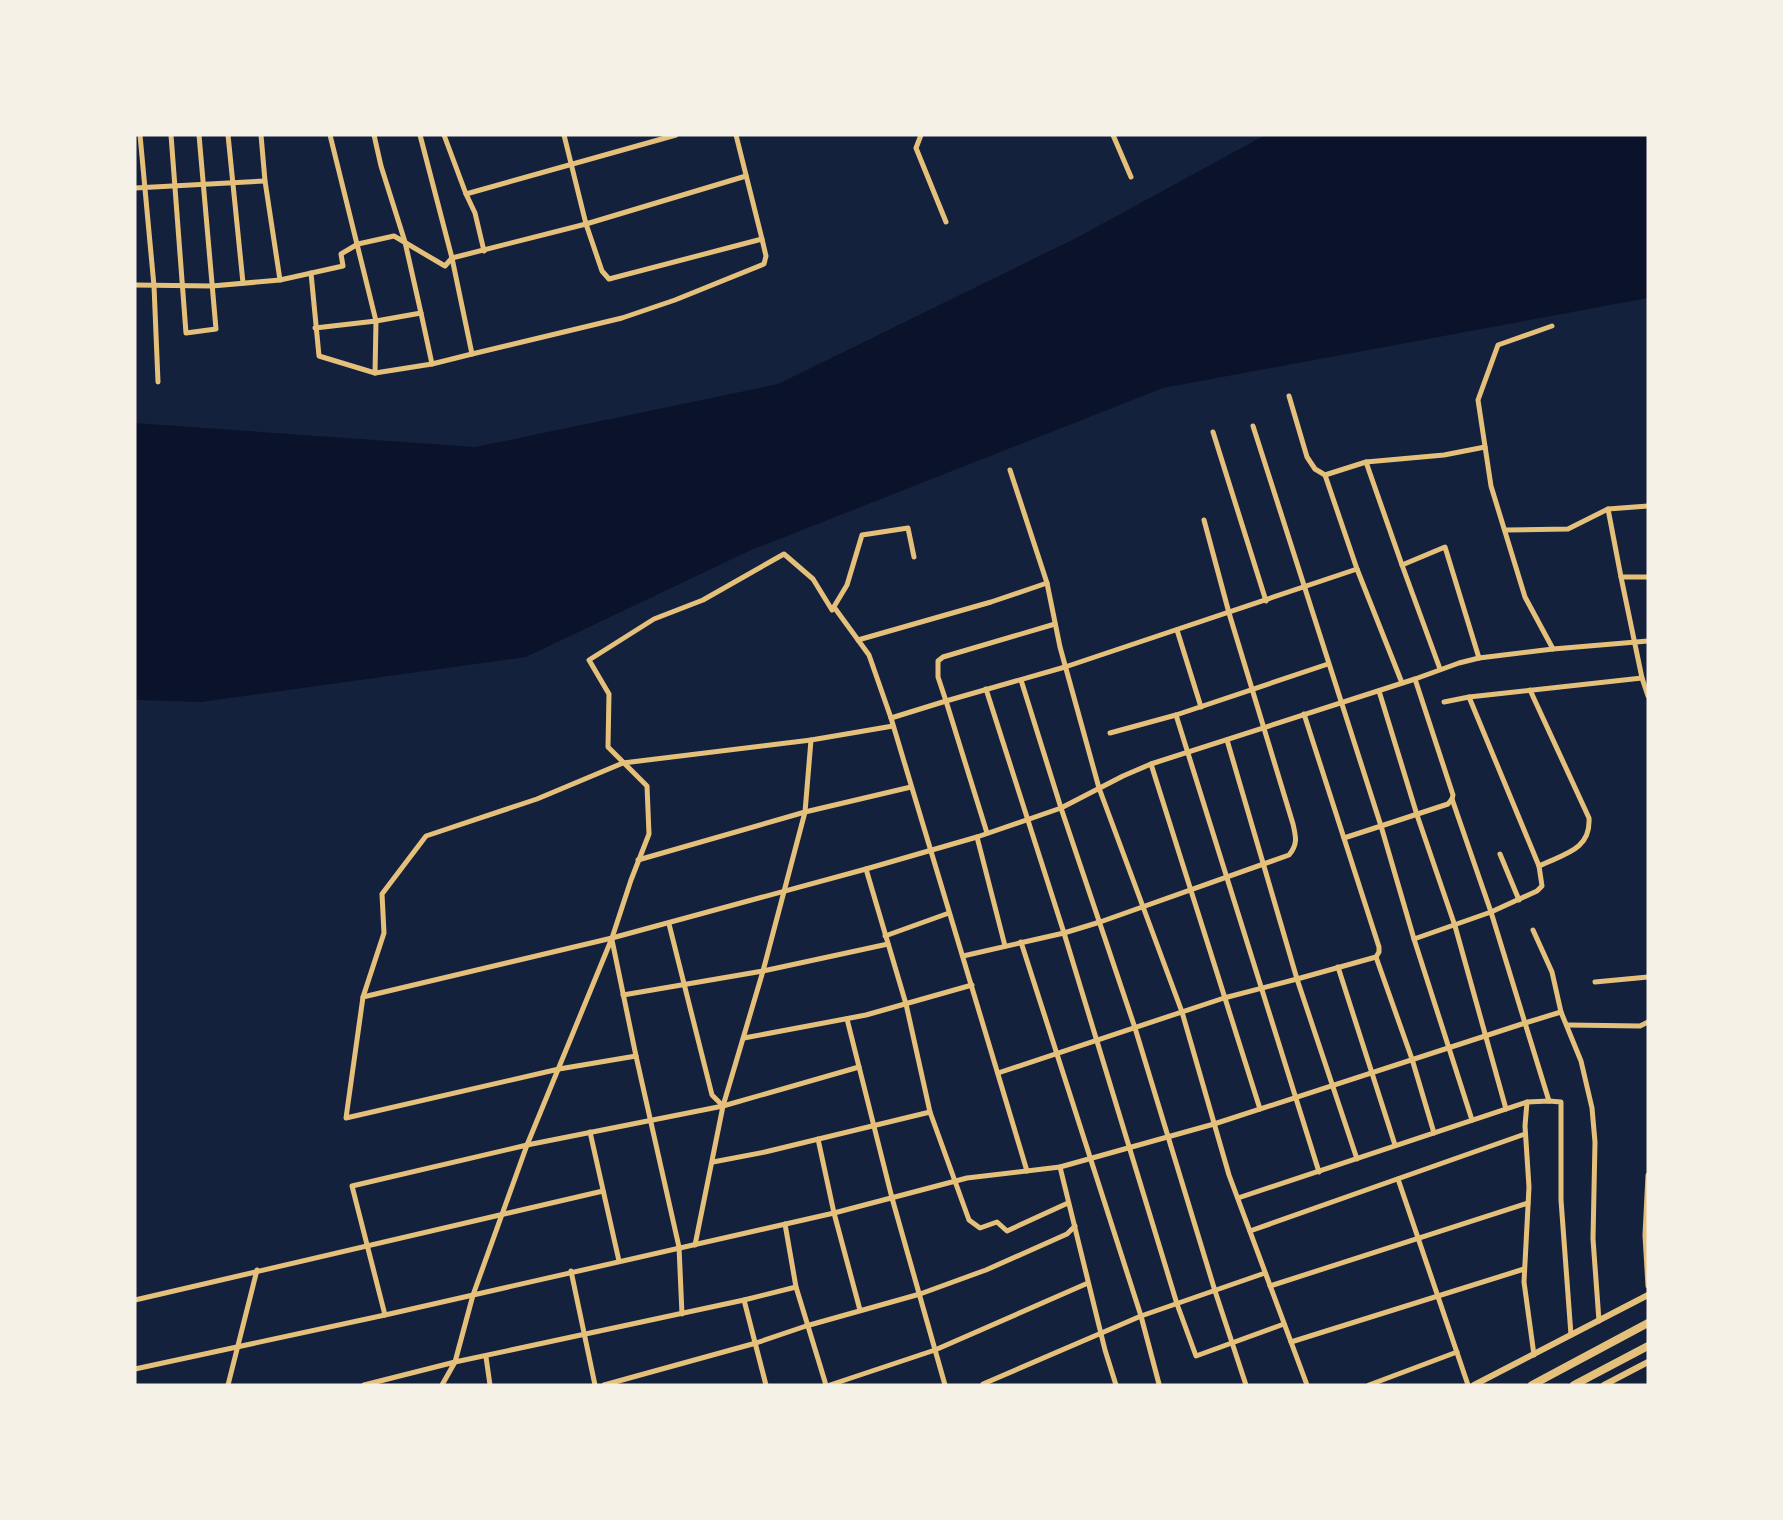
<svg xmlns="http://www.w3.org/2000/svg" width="1783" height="1520" font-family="'Titillium Web',sans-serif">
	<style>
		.water { fill: #0b132b }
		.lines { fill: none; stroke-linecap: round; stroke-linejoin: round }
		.minor { stroke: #e5c07b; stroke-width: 5 }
		.tertiary { stroke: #e5c07b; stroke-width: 6 }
		.trunk { stroke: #e5c07b; stroke-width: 8 }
	</style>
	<rect width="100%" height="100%" fill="#14213d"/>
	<polygon class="water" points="1265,135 1648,135 1648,298 1163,388 749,551 526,657 201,702 135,700 135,423 475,447 778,384 1078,237"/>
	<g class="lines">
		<g class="minor">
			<polyline points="140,135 154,286 158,382"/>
			<polyline points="171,135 186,333 216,329 199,135"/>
			<polyline points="228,135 243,283"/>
			<polyline points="261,135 265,181 280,280"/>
			<polyline points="330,135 376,321 421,313 405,242 381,166 374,135"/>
			<polyline points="420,135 452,258 472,354 622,318 675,300 764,264 766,256 762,239"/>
			<polyline points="444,135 466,194 676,135"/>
			<polyline points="564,135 586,224 746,176"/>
			<polyline points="921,135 916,148 946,222"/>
			<polyline points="1113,135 1131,177"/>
			<polyline points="135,188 265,181"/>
			<polyline points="466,194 475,213 484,251"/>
			<polyline points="311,273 319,356 375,373"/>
			<polyline points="135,285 212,286 280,280 343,266 341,254 358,244 394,236 445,266 452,258 586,224 602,271 609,279 762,239 736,135"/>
			<polyline points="421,313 432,364 472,354"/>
			<polyline points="1552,326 1498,345 1478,400 1491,486 1525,597 1553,649 1648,641"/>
			<polyline points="315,328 376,321 375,373 432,364"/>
			<polyline points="1289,396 1307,457 1315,469 1325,475"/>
			<polyline points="1253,426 1381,826 1344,838"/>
			<polyline points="1213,432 1266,601"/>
			<polyline points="1366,462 1325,475 1357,569 1402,683"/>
			<polyline points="1010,470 1047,583 1060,647 1099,788 1182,1012 1229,1175 1307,1385"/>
			<polyline points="1608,509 1621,577 1648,577"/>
			<polyline points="1505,530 1568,529 1608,509 1648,506"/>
			<polyline points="1402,565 1366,462 1444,455 1485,447"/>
			<polyline points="1621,577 1642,678"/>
			<polyline points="834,607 869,655 891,718 1027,1171"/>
			<polyline points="1177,630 1201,707"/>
			<polyline points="858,640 991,602 1047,583"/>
			<polyline points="1440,669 1402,565 1445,547 1479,658"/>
			<polyline points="1021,680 1061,808 1135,1028 1215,1291 1246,1385"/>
			<polyline points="986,689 1064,933 1177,1304 1196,1356 1284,1324"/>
			<path d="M1530,690L1589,818C1591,850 1564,854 1539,866"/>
			<polyline points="1379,691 1417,815 1455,926 1506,1109"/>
			<polyline points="1469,697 1642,678 1648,696"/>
			<polyline points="1444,702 1469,697 1539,866 1542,886 1537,891 1491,912 1452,799"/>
			<polyline points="1176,715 1319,1172"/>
			<polyline points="891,718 946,701 938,677 938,661 943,657 1055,624"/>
			<polyline points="1110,733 1176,715 1328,664"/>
			<polyline points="1227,740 1297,979 1376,957 1379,952 1379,947 1304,714"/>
			<polyline points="1151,764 1260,1109"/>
			<polyline points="987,833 946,701 1065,667 1357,569"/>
			<polyline points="977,837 1005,946"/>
			<polyline points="1500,854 1519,900"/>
			<polyline points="638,860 805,812 911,787"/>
			<polyline points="866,869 906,1004 930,1112"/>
			<polyline points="669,924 712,1095 723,1106"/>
			<polyline points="1533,930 1552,972 1561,1012 1581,1061 1592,1108 1595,1142 1593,1239 1599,1321"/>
			<polyline points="885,936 949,913"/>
			<polyline points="1414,939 1381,826 1448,804 1452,799 1453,795 1415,679"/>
			<polyline points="612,940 636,1056 679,1247 682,1314"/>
			<polyline points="1021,942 1141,1316 1159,1384"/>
			<path d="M963,956L1064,933L1100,922L1289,855C1298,844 1296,837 1293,824L1229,613L1204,520"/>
			<polyline points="1376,957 1412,1059 1434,1133"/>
			<polyline points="1338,967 1395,1145"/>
			<polyline points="1595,982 1648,977"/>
			<polyline points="623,995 763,971 888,944"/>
			<polyline points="363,997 384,933 382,894 426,836 537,799 623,763 811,740"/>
			<polyline points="847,1019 892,1198 945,1385"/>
			<polyline points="1568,1025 1640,1026 1648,1022"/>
			<polyline points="744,1038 866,1015 972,985"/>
			<polyline points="636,1056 559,1069 346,1118 363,997 612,938 866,869 977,837 1061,808 1123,776 1151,764 1415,679 1459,663 1479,658 1553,649"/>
			<polyline points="998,1073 1224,998 1297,979 1357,1159"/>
			<polyline points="1549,1101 1525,1023 1561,1012"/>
			<polyline points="1527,1102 1525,1126 1529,1187 1524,1282 1534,1355"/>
			<polyline points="590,1132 619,1261"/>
			<polyline points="818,1139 834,1213 860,1310"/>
			<polyline points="713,1162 765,1152 930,1112 969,1220 980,1228 997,1222 1007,1231 1068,1203"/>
			<polyline points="1060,1167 1105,1350 1116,1385"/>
			<polyline points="1648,1175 1645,1235 1648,1286"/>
			<polyline points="1398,1179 1468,1385"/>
			<polyline points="1238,1198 1527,1102 1549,1101 1561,1102 1561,1200 1571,1335"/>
			<polyline points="785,1224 796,1287 826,1385"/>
			<polyline points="1250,1231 1525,1134"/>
			<polyline points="695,1245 723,1106 763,971 805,812 811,740 893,726"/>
			<polyline points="571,1271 595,1385"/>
			<polyline points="1270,1286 1528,1203"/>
			<polyline points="135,1300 603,1191"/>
			<polyline points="744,1300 766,1385"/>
			<polyline points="385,1315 352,1186 527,1145 723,1106 859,1067"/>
			<polyline points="1291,1342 1524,1269"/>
			<polyline points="486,1357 490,1385"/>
			<polyline points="135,1369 385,1315 834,1213 967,1178 1060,1167 1214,1124 1525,1023 1491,912 1414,939 1472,1120"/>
			<polyline points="983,1384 1141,1316 1265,1273"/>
			<polyline points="228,1385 257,1270"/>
			<polyline points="364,1385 455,1362 744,1300 796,1287"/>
			<polyline points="442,1385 455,1362 473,1295 527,1145 612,938 631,880 649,834 647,786 608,747 609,694 589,660 654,619 703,600 784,554 813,579 832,610 847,585 862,535 908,528 914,557"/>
			<polyline points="604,1385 756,1343 806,1326 920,1294 986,1270 1067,1234 1075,1226"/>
			<polyline points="830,1385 935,1350 1088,1283"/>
			<polyline points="1369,1385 1457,1352"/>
		</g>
		<g class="tertiary">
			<polyline points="1474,1385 1648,1295"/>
			<polyline points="1604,1385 1648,1362"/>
		</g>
		<g class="trunk">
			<polyline points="1532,1385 1648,1323"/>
			<polyline points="1574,1385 1648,1346"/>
		</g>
	</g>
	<rect width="1783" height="1520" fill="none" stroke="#f6f1e7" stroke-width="273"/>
</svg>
